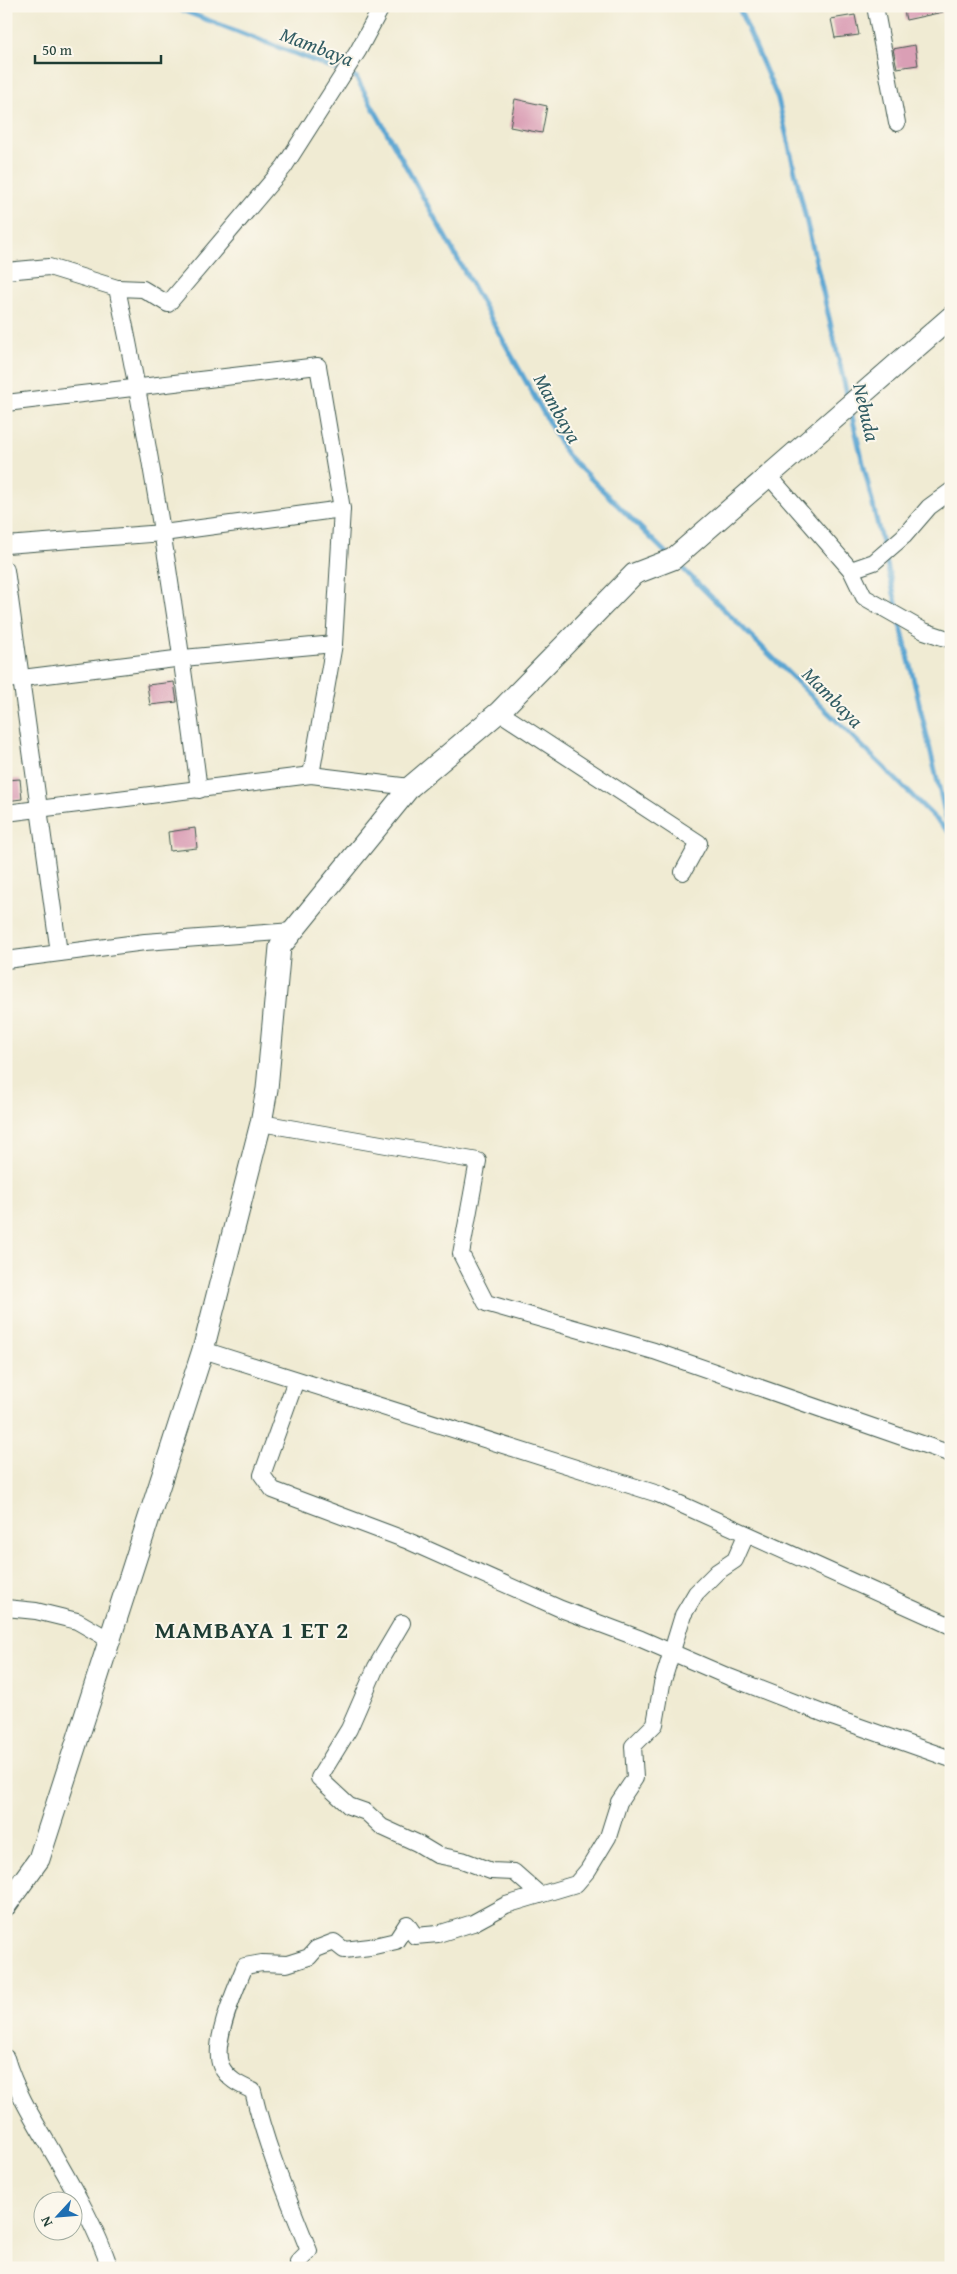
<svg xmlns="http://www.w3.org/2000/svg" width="957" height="2274" font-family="'Gentium Book Plus',serif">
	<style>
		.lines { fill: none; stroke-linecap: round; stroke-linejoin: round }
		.stream { stroke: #5aa5d2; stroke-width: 5 }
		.building { fill: #da9fb5 }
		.minor-casing { stroke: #3e574c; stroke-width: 18 }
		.tertiary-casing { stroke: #3e574c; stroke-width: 23 }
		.minor { stroke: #fff; stroke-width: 16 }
		.tertiary { stroke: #fff; stroke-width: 21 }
		.labels { text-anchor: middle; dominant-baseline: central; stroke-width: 4; stroke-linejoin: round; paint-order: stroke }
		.water-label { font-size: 20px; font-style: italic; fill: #315c63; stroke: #fbf7ec }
		.district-label { font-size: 24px; font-weight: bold; letter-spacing: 1px; fill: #1f3d34; stroke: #fbf7ec }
	</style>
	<rect width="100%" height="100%" fill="#fbf7ec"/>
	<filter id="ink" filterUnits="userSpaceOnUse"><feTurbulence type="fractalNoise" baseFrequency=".02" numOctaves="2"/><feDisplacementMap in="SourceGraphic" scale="10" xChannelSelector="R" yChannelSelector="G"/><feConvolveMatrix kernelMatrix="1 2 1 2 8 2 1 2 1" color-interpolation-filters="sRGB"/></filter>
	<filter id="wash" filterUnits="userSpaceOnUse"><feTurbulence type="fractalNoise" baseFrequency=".0096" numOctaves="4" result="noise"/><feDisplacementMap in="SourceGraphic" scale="20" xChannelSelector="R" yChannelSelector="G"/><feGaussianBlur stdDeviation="1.12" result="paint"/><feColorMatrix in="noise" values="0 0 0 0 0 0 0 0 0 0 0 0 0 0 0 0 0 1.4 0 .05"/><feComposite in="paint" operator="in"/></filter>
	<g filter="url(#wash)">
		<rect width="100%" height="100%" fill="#f0ebd3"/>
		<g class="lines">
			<g class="stream">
				<polyline points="171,6 356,77 567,455 669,556"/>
				<polyline points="738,6 778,99 848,399"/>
				<polyline points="851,412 898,611"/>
				<polyline points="676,562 951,834"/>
				<polyline points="900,622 949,830"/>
			</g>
		</g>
		<g id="blocks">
			<g class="building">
				<polygon points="903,6 942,6 943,12 906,20"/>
				<polygon points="855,15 859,35 835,38 831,19"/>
				<polygon points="915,45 918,65 897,68 893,49"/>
				<polygon points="515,99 547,106 542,133 510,127"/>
				<polygon points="174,682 177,702 150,705 147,685"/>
				<polygon points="20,779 22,799 6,801 6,780"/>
				<polygon points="195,828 197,848 170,851 168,832"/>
			</g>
		</g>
	</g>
	<g filter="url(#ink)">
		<use href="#blocks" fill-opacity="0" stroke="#3e574c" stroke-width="1"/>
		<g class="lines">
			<defs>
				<g id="minor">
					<polyline points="875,6 897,123"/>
					<path d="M6,271L49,267L117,288C152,454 178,622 199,790"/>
					<polyline points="117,288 143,289 168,304 284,167 358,51 382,6"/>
					<polyline points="6,403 318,366 342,509 334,644 311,775"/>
					<polyline points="769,476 851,570 864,597 924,631 951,640"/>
					<polyline points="6,545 163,533 342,509"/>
					<polyline points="6,570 59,953"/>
					<polyline points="851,570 874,562 904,536 929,507 951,491"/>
					<polyline points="6,680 183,658 334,644"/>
					<polyline points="499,712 699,843 683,872"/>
					<polyline points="6,813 311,775 410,787"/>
					<polyline points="6,960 145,942 293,931"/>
					<polyline points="261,1123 478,1161 461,1254 486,1303 654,1351 951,1454"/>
					<polyline points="203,1350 658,1494 951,1626"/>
					<polyline points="296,1380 262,1475 273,1490 406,1540 561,1609 641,1639 729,1677 835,1718 951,1759"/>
					<polyline points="6,1608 36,1611 77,1621 110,1640"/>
					<polyline points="402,1623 376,1667 349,1729 319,1778 349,1806 366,1812 382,1827 417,1843 437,1855 462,1860 491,1871 514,1872 540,1895"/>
					<path d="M6,2058C15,2089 32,2117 48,2144C71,2184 95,2224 110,2268"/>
					<path d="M299,2268L298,2262L309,2251C288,2198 266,2147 253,2091C240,2085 228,2080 221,2066C211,2044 236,1988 245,1966L262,1963L287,1964L309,1957L316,1949L334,1942L344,1950L370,1947L396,1941L407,1924L415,1936L438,1934L473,1923L506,1905L576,1884L588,1870L608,1837L619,1802L635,1778L633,1746L655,1724L662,1684L683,1615L696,1593L717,1572L735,1560L746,1535"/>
				</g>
				<polyline id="tertiary" points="6,1905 39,1859 203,1350 261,1123 267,1089 280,947 410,787 499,712 634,574 673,559 951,317"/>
			</defs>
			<use href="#minor" class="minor-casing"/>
			<use href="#tertiary" class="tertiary-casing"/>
			<use href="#minor" class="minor"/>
			<use href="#tertiary" class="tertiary"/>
		</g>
	</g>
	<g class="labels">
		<g class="water-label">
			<text transform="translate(317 46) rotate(21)">Mambaya</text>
			<text transform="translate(558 408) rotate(61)">Mambaya</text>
			<text transform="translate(867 412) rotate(77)">Nebuda</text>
			<text transform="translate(833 697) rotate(45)">Mambaya</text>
		</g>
		<g class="district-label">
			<text x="252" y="1629">MAMBAYA 1 ET 2</text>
		</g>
	</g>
	<rect width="957" height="2274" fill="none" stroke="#fbf7ec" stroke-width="25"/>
	<g transform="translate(58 2216) rotate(244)"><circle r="24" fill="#fbf7ec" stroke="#a3ada2"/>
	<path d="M0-4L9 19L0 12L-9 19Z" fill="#1f6fb2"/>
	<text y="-8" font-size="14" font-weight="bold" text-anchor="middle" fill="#1f3d34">N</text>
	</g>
	<path d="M35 55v8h126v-8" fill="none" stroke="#1f3d34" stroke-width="2.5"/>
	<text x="42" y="55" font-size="15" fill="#1f3d34" stroke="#fbf7ec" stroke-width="4" paint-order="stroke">50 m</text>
</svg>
